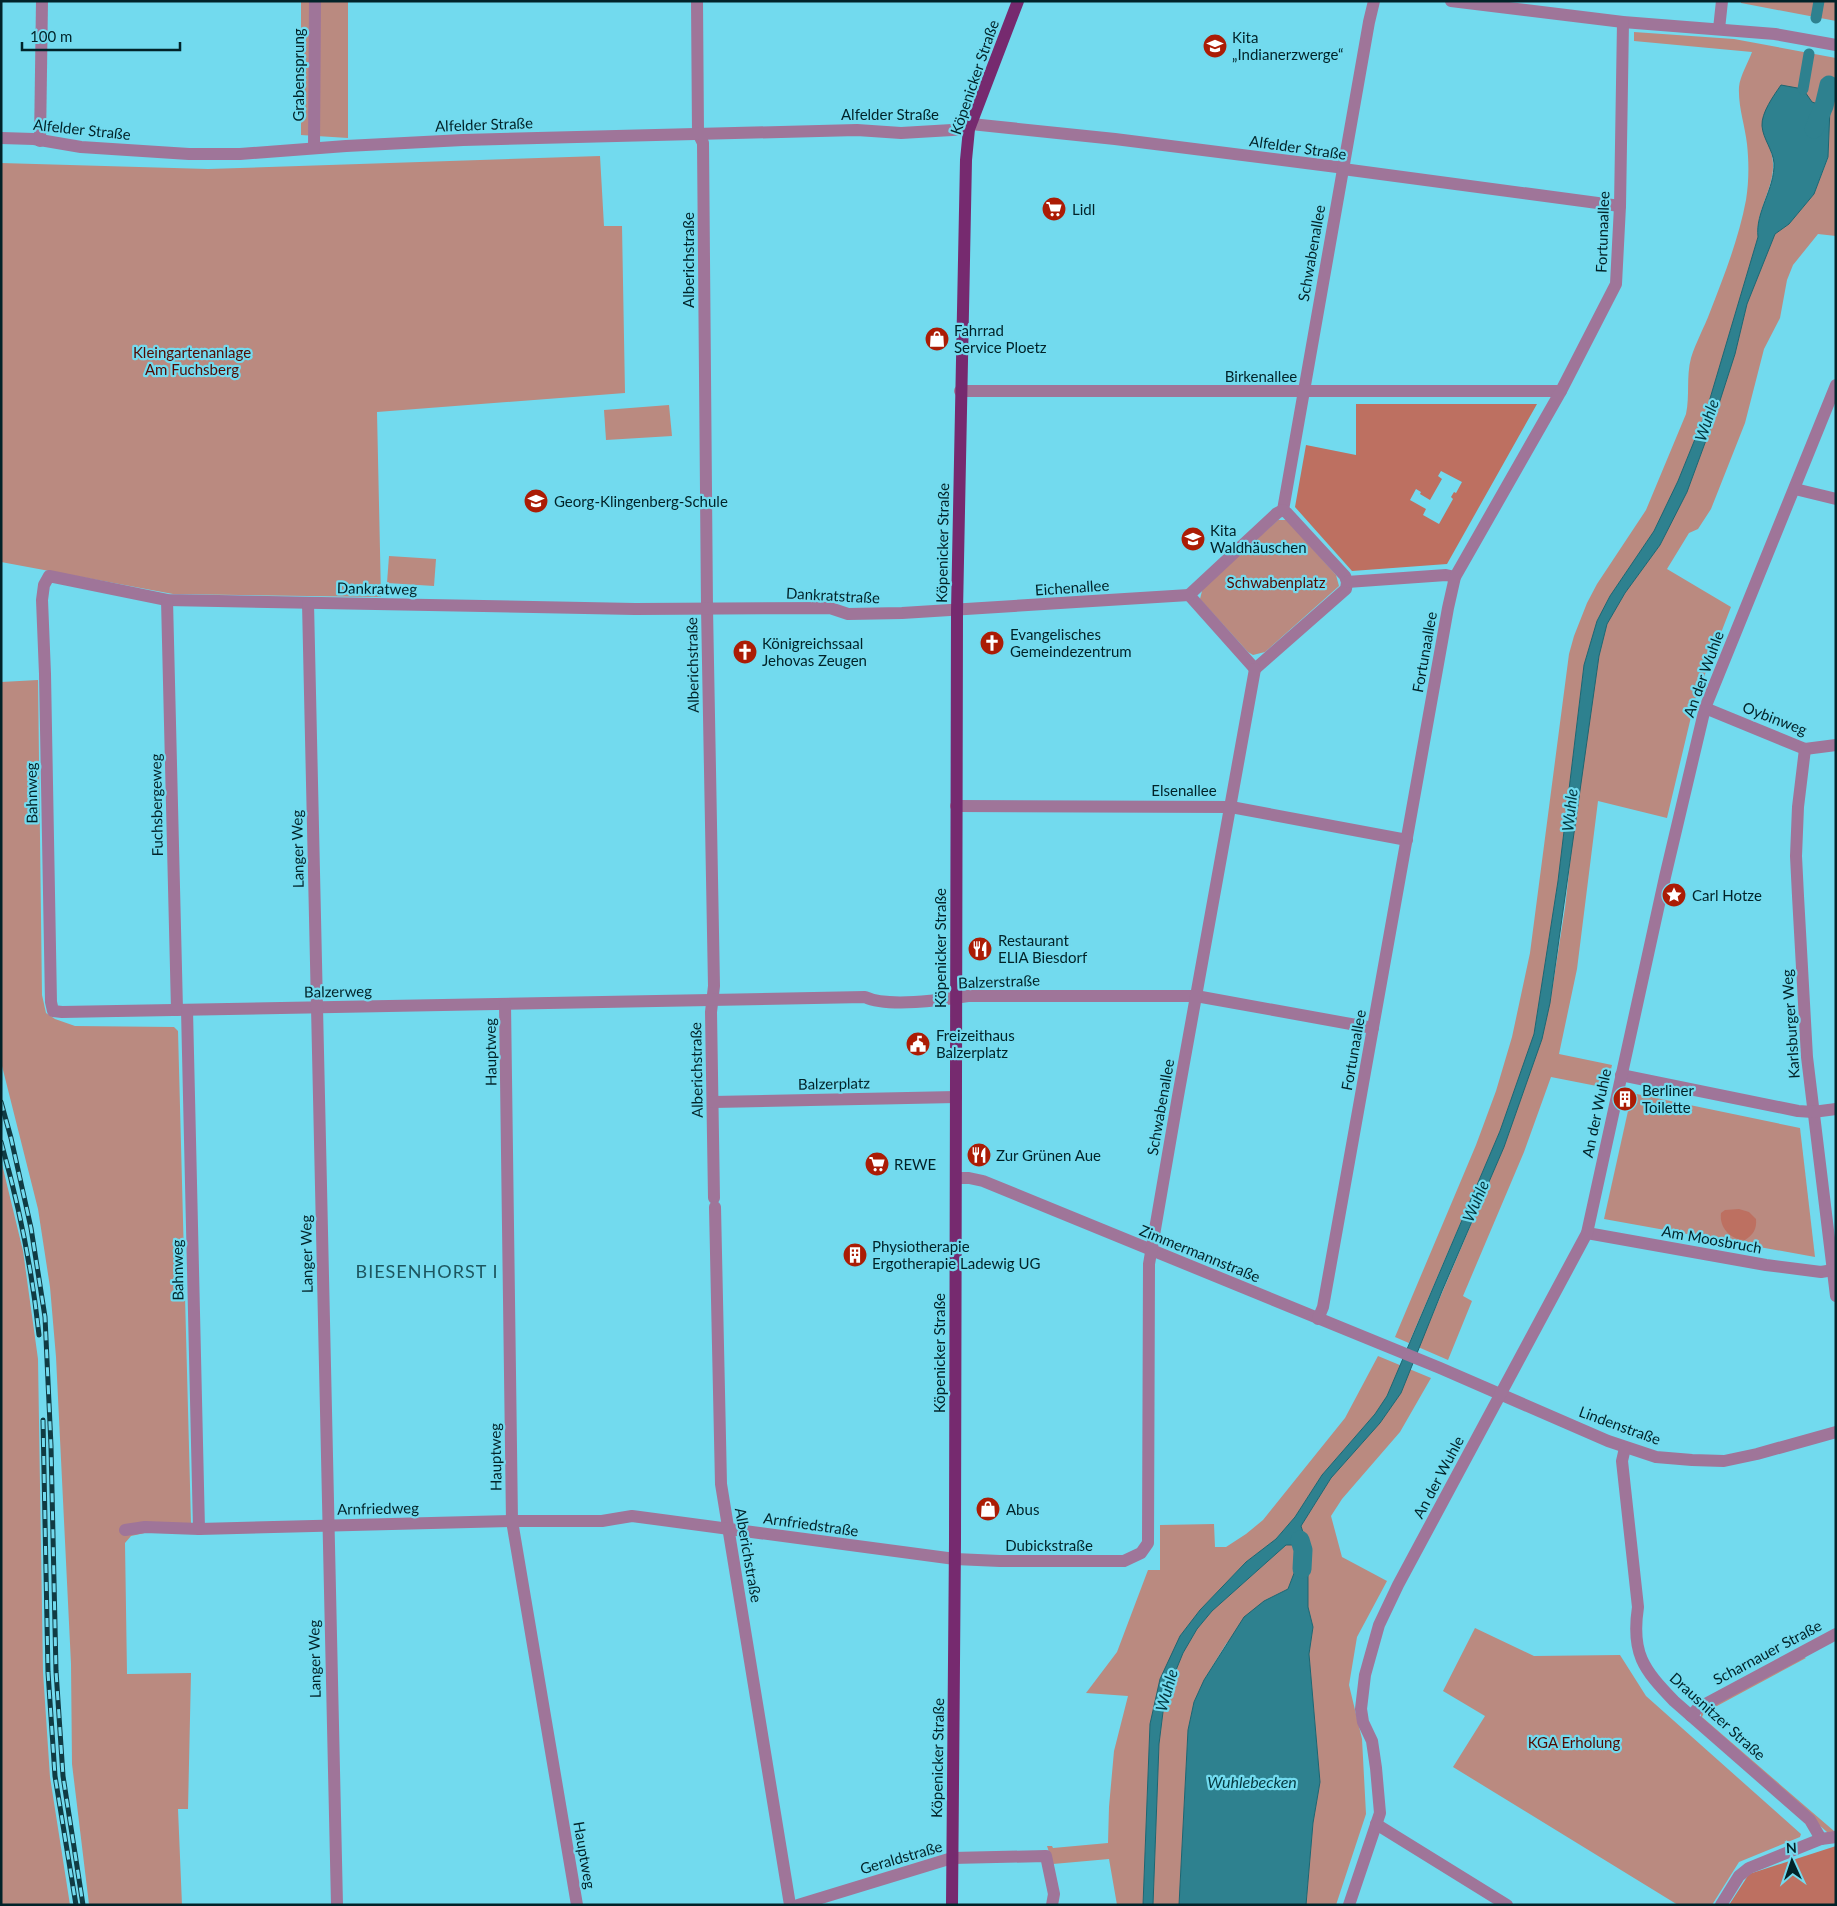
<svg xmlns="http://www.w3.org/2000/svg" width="1837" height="1906" font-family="Lato,sans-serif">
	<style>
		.green { fill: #ba8a80; fill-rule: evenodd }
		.forest { fill: #bd7061; fill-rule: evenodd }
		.water { fill: #2e818f; stroke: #206570 }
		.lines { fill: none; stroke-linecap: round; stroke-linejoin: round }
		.canal { stroke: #2e818f; stroke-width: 11 }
		.river { stroke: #2e818f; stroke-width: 19 }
		.minor { stroke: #9f7599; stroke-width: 12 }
		.major { stroke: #762a6f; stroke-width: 12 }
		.rail-casing { stroke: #103b43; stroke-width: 5 }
		.rail { stroke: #72daee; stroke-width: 3; stroke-dasharray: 9; stroke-linecap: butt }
		.labels { text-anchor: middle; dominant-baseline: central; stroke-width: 4.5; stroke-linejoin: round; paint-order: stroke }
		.poi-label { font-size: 15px; fill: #012329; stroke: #72daee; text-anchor: start }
		.street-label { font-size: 15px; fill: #012329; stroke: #72daee }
		.park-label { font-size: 15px; fill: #530b03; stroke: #72daee }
		.water-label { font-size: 16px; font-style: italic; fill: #02373f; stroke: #72daee }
		.quarter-label { font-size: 18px; letter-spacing: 1px; fill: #1d5660; stroke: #72daee }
	</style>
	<rect width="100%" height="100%" fill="#72daee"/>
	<g class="green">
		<polygon points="301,1 348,1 348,138 301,135"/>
		<polygon points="1741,1 1836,1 1836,21 1741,3"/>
		<path d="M1634,32L1734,39L1836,58V236L1818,234L1793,265L1787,280L1780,318L1764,349L1745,423L1711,509L1698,529L1689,533L1667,569L1731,607L1695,700L1667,818L1598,801L1577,969L1559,1054L1612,1065L1607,1088L1551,1077L1524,1152L1463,1296L1472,1301L1448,1360L1395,1337L1476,1145L1496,1091L1512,1037L1530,953L1569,654L1574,636L1587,603L1597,584L1646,510L1686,414C1690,396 1686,377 1691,358C1696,342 1704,328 1710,312C1724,276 1739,238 1746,200C1749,182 1749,162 1747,144C1745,125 1738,107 1739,87C1740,76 1748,63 1752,52L1634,41ZM1830,108L1828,158L1814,194L1789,224L1775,234L1747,304L1735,354L1716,413L1687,492L1660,545L1625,593L1607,624L1599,656L1575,818L1565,908L1550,1003L1542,1039L1504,1147L1419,1347L1409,1343L1500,1131L1534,1034L1558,881L1584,665L1597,621L1610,596L1654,531L1678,481L1706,412L1758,237C1755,212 1774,189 1773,164C1773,152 1765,137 1762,125Z"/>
		<polygon points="600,156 604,226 622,226 625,393 377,412 381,597 173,594 1,562 1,163 208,169"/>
		<polygon points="669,405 672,436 606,440 604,410"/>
		<polygon points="1278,520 1287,520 1336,575 1339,586 1265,652 1253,655 1248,652 1200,599 1203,587"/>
		<polygon points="389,556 436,559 434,586 387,583"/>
		<polygon points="38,680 42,995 46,1013 55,1019 75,1026 174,1027 178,1031 191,1523 131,1536 125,1543 127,1674 191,1673 188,1809 178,1809 182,1905 89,1905 88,1896 72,1764 71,1664 56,1357 50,1287 38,1209 1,1062 1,682"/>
		<polygon points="1632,1093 1800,1128 1815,1257 1604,1219"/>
		<polygon points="1,1160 23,1251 38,1359 43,1672 50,1777 70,1905 1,1905"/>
		<polygon points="1378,1356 1431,1378 1400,1432 1342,1499 1331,1516 1342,1557 1387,1581 1357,1637 1349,1685 1362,1739 1366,1814 1336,1905 1306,1905 1313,1823 1320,1782 1309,1654 1313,1627 1308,1607 1308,1570 1296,1568 1288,1589 1264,1601 1226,1644 1204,1680 1194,1702 1188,1730 1179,1905 1153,1905 1159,1744 1163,1712 1172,1680 1183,1653 1197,1629 1212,1611 1286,1545 1293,1545 1298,1551 1297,1565 1307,1566 1308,1548 1301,1526 1331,1478 1380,1423 1401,1393 1410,1370 1400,1366 1387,1396 1375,1414 1322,1475 1295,1517 1276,1539 1246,1562 1201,1609 1180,1636 1150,1724 1143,1905 1117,1905 1109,1859 1053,1864 1047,1846 1052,1846 1053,1848 1108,1843 1109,1807 1114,1751 1128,1696 1086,1693 1117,1652 1148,1570 1160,1570 1160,1525 1214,1524 1215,1547 1226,1547 1246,1534 1263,1520 1345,1418"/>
		<polygon points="1475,1628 1534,1656 1620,1655 1646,1696 1801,1834 1800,1837 1739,1862 1712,1905 1678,1905 1453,1767 1485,1716 1443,1691"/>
		<polygon points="1802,1656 1806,1658 1704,1713 1702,1717 1834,1831 1836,1830 1836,1835 1827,1832 1701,1720 1701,1713"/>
	</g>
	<g class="forest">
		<path d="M1356,404H1537L1447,564L1352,571L1295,507L1306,445L1356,455ZM1441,471L1462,482L1456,493L1454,492L1451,497L1453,499L1439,524L1423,515L1426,509L1410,500L1416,489L1421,492L1420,494L1430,500L1442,479L1438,476Z"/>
		<path d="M1739,1209L1749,1212L1756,1219C1757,1229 1753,1235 1745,1240C1730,1240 1719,1227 1721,1213L1725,1210Z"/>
		<polygon points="1836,1846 1836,1905 1729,1905 1749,1874"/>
	</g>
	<g class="water">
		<path d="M1781,85L1803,89L1812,102L1830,108L1828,157L1814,194L1789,224L1775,234L1747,304L1735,354L1716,413L1687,492L1660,545L1625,593L1607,624L1599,656L1550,1003L1542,1039L1504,1147L1442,1291L1401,1393L1380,1423L1331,1478L1301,1526L1308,1548L1307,1567L1297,1565L1298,1551L1293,1545H1286L1212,1611L1197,1629L1183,1653L1172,1680L1163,1712L1159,1744L1153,1905H1143L1150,1724L1160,1679L1180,1636L1200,1610L1246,1562L1276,1539L1295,1517L1322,1475L1375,1414L1387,1396L1500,1131L1534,1034L1558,881L1584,665L1597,621L1610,596L1654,531L1678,481L1706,412L1758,237C1755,212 1775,189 1774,163C1773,150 1763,139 1762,126C1761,113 1774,95 1781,85Z"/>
		<polygon points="1296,1568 1308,1570 1308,1607 1313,1627 1309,1654 1320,1782 1313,1823 1306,1905 1179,1905 1188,1730 1194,1702 1204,1680 1244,1617 1264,1601 1288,1589"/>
	</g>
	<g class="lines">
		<g class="canal">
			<polyline points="1816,18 1819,1"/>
			<polyline points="1803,89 1809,54"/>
		</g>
		<g class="river">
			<polyline points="1814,129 1824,106 1829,85"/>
			<polyline points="1300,1540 1303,1550 1302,1569"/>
		</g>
		<g class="minor">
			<polyline points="697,1 698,133 703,143 707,608 714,986 711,1012 714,1198"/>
			<polyline points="1451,1 1623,22 1775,34 1836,45"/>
			<polyline points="1719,29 1722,1"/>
			<polyline points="971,124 1115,139 1337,167 1343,169 1620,206"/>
			<polyline points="1,138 34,139 81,147 189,154 240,154 346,146 463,140 857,130 901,133 969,129"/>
			<polyline points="40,141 42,1"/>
			<polyline points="314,148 315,1"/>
			<polyline points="960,391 1561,391"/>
			<polyline points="1795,489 1836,499"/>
			<polyline points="1283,510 1369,22 1374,1"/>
			<polygon points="1283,510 1287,513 1345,576 1347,582 1346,589 1255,669 1189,595 1277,513"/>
			<polyline points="1347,582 1446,575 1455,577"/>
			<path d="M1189,595L902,613L848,614L830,608L635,609L167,600L49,576L44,585L42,600L45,674L51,1002L53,1011L62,1012L865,997C888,1008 942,1000 968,996H1196L1373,1028"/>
			<polyline points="167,600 177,1010"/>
			<polyline points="308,603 337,1905"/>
			<polyline points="1705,708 1805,749 1836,745"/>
			<polyline points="1805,749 1798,807 1796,856 1798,896 1807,1057 1836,1296"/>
			<polyline points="956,806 1231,807 1407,840"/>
			<polyline points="505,1004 512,1521 577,1905"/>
			<polyline points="187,1010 199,1529"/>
			<polyline points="1621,1075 1798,1111 1813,1112 1836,1109"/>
			<polyline points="713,1102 956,1097"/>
			<polyline points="956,1178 969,1178 983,1181 1440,1368 1608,1441 1656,1457 1692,1460 1724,1461 1757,1454 1836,1432"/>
			<polyline points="715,1207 721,1484 790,1905"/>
			<polyline points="1587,1233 1766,1265 1821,1272 1833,1270"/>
			<polyline points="1318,1319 1323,1307 1448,608 1455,577 1561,391 1616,284 1620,206 1623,22"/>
			<path d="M1625,1448L1622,1461L1638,1607C1631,1653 1643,1669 1674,1701L1810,1820L1821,1839"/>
			<polyline points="125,1530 145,1527 199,1529 512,1521 602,1521 632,1516 955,1559 1000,1561 1124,1561 1141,1553 1148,1543 1149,1264 1178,1096 1255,669"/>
			<polyline points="1691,1716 1698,1708 1836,1634"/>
			<polyline points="1376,1824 1507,1905"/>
			<polyline points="798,1905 952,1858 1046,1856 1054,1894 1052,1905"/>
			<polyline points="1349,1905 1380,1813 1376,1768 1372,1741 1363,1722 1361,1709 1365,1675 1379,1625 1398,1585 1587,1233 1665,877 1705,708 1836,385"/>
			<polyline points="1721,1905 1739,1876 1749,1868 1821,1839 1836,1837"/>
		</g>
		<polyline class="major" points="952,1905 955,1541 957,611 966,160 969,129 1018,1"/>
		<defs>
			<g id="rail">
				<polyline points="1,1102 11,1138 31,1228 45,1317 51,1446 56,1671 63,1776 83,1905"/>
				<path d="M1,1142C19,1205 32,1269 39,1335"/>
				<polyline points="43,1420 48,1672 55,1776 76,1905"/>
			</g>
		</defs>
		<use href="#rail" class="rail-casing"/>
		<use href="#rail" class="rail"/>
	</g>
	<defs>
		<symbol id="school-disc" viewBox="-11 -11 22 22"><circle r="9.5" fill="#ab1c05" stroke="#72daee"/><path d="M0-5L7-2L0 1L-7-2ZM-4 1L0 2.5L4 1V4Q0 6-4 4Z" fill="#fff"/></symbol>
		<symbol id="supermarket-disc" viewBox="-11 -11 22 22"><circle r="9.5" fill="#ab1c05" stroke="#72daee"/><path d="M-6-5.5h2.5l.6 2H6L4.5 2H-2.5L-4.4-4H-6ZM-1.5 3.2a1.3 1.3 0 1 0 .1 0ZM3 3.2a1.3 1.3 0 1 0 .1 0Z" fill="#fff"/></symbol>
		<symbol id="shop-disc" viewBox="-11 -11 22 22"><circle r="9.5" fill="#ab1c05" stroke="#72daee"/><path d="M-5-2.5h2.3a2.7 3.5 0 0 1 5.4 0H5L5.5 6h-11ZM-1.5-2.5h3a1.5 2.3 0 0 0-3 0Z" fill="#fff"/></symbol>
		<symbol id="church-disc" viewBox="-11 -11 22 22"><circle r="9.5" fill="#ab1c05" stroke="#72daee"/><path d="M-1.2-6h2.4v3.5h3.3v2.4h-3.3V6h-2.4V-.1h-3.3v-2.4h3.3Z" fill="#fff"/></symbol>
		<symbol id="sight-disc" viewBox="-11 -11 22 22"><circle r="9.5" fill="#ab1c05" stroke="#72daee"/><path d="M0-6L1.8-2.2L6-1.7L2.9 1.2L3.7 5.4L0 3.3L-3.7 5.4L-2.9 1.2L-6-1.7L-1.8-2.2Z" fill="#fff"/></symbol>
		<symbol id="restaurant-disc" viewBox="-11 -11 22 22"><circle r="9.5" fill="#ab1c05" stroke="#72daee"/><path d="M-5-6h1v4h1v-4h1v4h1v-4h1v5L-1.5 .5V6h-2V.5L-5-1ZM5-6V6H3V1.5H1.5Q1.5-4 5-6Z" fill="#fff"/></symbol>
		<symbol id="civic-disc" viewBox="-11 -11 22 22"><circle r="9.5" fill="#ab1c05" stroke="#72daee"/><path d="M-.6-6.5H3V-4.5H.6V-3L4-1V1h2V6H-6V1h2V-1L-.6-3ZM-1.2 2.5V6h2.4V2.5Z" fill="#fff"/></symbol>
		<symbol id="building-disc" viewBox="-11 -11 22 22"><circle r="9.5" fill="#ab1c05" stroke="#72daee"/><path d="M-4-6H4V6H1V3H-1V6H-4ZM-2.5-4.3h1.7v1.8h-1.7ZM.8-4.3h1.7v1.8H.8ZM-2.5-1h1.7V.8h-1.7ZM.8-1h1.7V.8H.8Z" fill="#fff"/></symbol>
	</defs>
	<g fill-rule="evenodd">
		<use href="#school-disc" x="1201" y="32" width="28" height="28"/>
		<use href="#supermarket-disc" x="1040" y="195" width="28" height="28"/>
		<use href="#shop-disc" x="923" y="325" width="28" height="28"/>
		<use href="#school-disc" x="522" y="487" width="28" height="28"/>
		<use href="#school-disc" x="1179" y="525" width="28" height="28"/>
		<use href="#church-disc" x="978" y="629" width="28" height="28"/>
		<use href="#church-disc" x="731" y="638" width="28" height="28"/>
		<use href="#sight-disc" x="1660" y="881" width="28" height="28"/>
		<use href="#restaurant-disc" x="966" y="935" width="28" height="28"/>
		<use href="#civic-disc" x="904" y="1030" width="28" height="28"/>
		<use href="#building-disc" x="1611" y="1085" width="28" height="28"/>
		<use href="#restaurant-disc" x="965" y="1141" width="28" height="28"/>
		<use href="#supermarket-disc" x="863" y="1150" width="28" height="28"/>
		<use href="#building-disc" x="841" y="1241" width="28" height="28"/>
		<use href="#shop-disc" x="974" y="1495" width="28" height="28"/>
	</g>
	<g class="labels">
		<g class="poi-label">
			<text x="1232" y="37">Kita<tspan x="1232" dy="17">„Indianerzwerge“</tspan></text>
			<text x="1072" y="209">Lidl</text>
			<text x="954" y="330">Fahrrad<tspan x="954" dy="17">Service Ploetz</tspan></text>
			<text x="554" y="501">Georg-Klingenberg-Schule</text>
			<text x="1210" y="530">Kita<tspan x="1210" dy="17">Waldhäuschen</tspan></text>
			<text x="1010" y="634">Evangelisches<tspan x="1010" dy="17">Gemeindezentrum</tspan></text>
			<text x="762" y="643">Königreichssaal<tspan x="762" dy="17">Jehovas Zeugen</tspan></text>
			<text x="1692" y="895">Carl Hotze</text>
			<text x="998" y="940">Restaurant<tspan x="998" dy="17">ELIA Biesdorf</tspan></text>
			<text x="936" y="1035">Freizeithaus<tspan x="936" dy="17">Balzerplatz</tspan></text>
			<text x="1642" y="1090">Berliner<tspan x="1642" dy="17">Toilette</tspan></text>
			<text x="996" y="1155">Zur Grünen Aue</text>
			<text x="894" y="1164">REWE</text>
			<text x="872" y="1246">Physiotherapie<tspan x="872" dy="17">Ergotherapie Ladewig UG</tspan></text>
			<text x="1006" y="1509">Abus</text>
		</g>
		<g class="street-label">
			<text transform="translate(298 75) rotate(-90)">Grabensprung</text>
			<text transform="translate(974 77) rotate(-71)">Köpenicker Straße</text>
			<text x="890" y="114">Alfelder Straße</text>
			<text transform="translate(484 124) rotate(-2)">Alfelder Straße</text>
			<text transform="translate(82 129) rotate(6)">Alfelder Straße</text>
			<text transform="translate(1298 147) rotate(8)">Alfelder Straße</text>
			<text transform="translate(1602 232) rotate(-88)">Fortunaallee</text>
			<text transform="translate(1311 253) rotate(-80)">Schwabenallee</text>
			<text transform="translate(688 260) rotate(-90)">Alberichstraße</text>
			<text x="1261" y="376">Birkenallee</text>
			<text transform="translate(942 543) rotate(-89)">Köpenicker Straße</text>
			<text transform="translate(1072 587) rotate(-4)">Eichenallee</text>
			<text transform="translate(377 588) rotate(1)">Dankratweg</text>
			<text transform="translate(833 595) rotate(3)">Dankratstraße</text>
			<text transform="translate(1424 652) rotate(-80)">Fortunaallee</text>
			<text transform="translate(692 665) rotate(-91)">Alberichstraße</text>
			<text transform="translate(1703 674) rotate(-70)">An der Wuhle</text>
			<text transform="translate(1775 718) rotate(21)">Oybinweg</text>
			<text x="1184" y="790">Elsenallee</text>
			<text transform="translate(31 793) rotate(-91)">Bahnweg</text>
			<text transform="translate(156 805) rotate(-91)">Fuchsbergeweg</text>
			<text transform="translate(297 849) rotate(-91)">Langer Weg</text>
			<text transform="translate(940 948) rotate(-90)">Köpenicker Straße</text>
			<text transform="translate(999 981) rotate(-2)">Balzerstraße</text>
			<text transform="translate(338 991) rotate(-1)">Balzerweg</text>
			<text transform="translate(1790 1024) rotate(-94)">Karlsburger Weg</text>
			<text transform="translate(1353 1050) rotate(-80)">Fortunaallee</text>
			<text transform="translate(490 1052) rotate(-91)">Hauptweg</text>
			<text transform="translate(696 1070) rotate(-91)">Alberichstraße</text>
			<text transform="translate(834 1083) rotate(-1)">Balzerplatz</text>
			<text transform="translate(1160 1107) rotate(-80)">Schwabenallee</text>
			<text transform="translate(1596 1113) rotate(-78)">An der Wuhle</text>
			<text transform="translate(1712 1239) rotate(10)">Am Moosbruch</text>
			<text transform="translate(1200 1253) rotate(22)">Zimmermannstraße</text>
			<text transform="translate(306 1254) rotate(-91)">Langer Weg</text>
			<text transform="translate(177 1270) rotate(-91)">Bahnweg</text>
			<text transform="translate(939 1353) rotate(-90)">Köpenicker Straße</text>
			<text transform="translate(1620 1425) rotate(20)">Lindenstraße</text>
			<text transform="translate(495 1457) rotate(-91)">Hauptweg</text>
			<text transform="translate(1438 1477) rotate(-62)">An der Wuhle</text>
			<text transform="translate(378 1508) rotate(-1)">Arnfriedweg</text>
			<text transform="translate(811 1524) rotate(8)">Arnfriedstraße</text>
			<text x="1049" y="1545">Dubickstraße</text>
			<text transform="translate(749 1555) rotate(80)">Alberichstraße</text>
			<text transform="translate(1767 1652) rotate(-28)">Scharnauer Straße</text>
			<text transform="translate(314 1659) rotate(-91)">Langer Weg</text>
			<text transform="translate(1718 1716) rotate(42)">Drausnitzer Straße</text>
			<text transform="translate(937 1758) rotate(-89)">Köpenicker Straße</text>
			<text transform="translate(585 1855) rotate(80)">Hauptweg</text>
			<text transform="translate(901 1857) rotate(-16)">Geraldstraße</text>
		</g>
		<g class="park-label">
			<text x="192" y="352">Kleingartenanlage<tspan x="192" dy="17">Am Fuchsberg</tspan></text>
			<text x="1276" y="582">Schwabenplatz</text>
			<text x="1574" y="1742">KGA Erholung</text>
		</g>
		<g class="water-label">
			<text transform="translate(1706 420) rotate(-71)">Wuhle</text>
			<text transform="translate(1569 810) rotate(-84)">Wuhle</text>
			<text transform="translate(1475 1201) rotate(-67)">Wuhle</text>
			<text transform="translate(1166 1690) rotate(-74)">Wuhle</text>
			<text x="1252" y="1781">Wuhlebecken</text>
		</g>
		<g class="quarter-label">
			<text x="427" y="1271">BIESENHORST I</text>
		</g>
	</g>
	<rect width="1837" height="1906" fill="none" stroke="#012329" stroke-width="5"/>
	<g transform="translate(1792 1861) rotate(357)" stroke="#72daee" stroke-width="4" paint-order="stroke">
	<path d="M0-4L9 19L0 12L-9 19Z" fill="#012329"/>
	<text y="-8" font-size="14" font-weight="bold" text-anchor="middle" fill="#012329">N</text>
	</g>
	<path d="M22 42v8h158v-8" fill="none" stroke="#012329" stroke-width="2.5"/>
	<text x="30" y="42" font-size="15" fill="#012329" stroke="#72daee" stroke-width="4" paint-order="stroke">100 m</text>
</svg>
